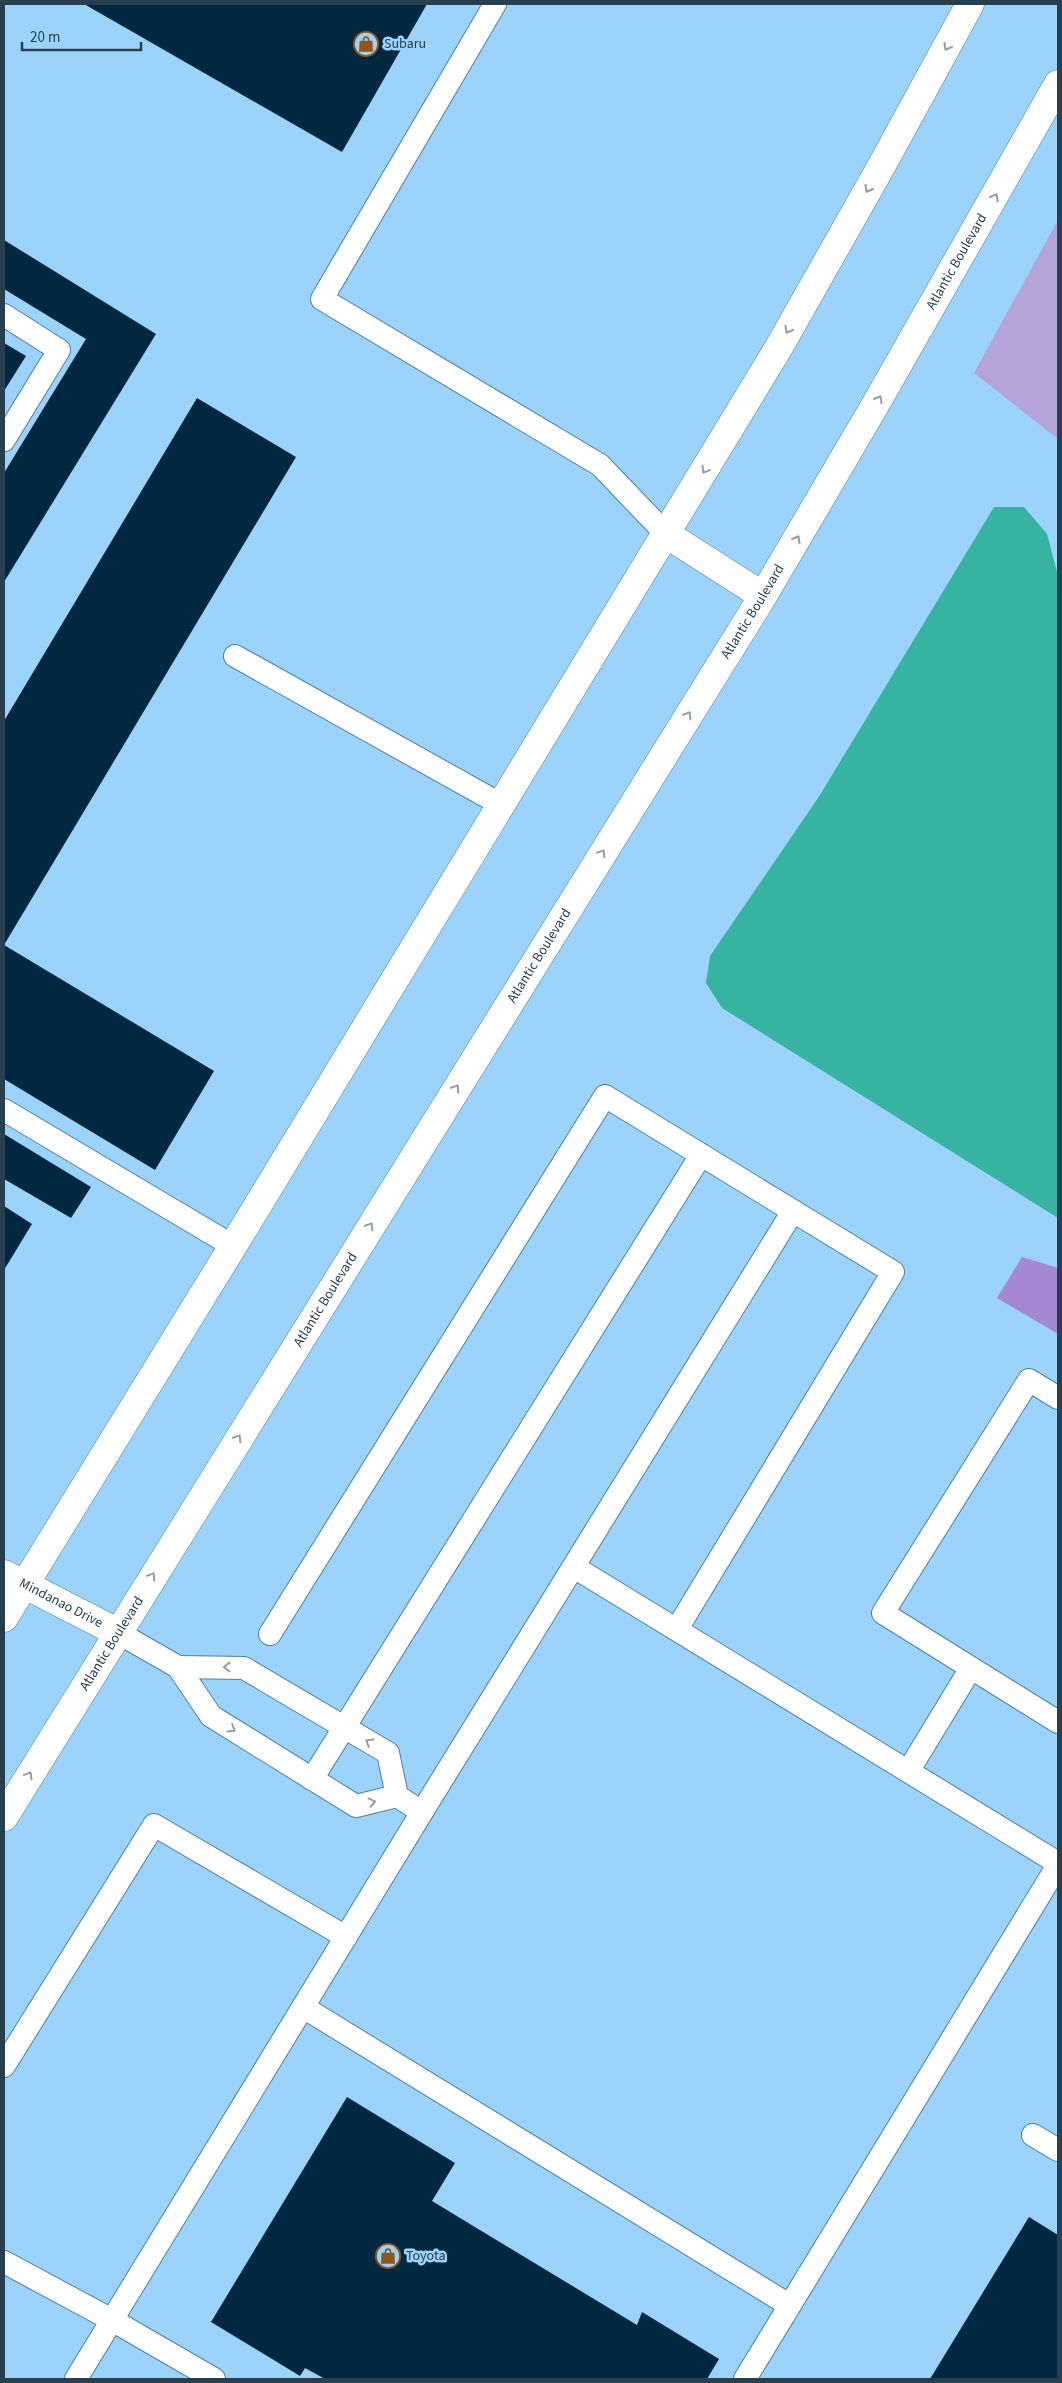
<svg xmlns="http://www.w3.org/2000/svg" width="1062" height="2383" font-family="'Source Sans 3',sans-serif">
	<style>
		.green { fill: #b6a4d9 }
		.forest { fill: #a488d3 }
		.water { fill: #36b3a1 }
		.building { fill: #002841 }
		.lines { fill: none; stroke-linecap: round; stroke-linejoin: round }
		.lane-casing { stroke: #4c81a6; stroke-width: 24 }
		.street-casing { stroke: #4c81a6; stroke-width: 29 }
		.highway-casing { stroke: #4c81a6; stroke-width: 29 }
		.lane { stroke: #fff; stroke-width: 22 }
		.street { stroke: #fff; stroke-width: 28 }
		.highway { stroke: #fff; stroke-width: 28 }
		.oneway { stroke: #949fa7 }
		.labels { text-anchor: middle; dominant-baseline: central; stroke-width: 5; stroke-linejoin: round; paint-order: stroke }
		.poi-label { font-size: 14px; fill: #283f4f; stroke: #9cd3fb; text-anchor: start }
		.street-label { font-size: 14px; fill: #283f4f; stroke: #9cd3fb }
	</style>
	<rect width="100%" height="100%" fill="#9cd3fb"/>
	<polygon class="green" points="1058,220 1058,439 974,373"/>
	<polygon class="forest" points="1022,1257 1058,1268 1058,1334 997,1298"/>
	<polygon class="water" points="994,507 1024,507 1047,534 1058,576 1058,1218 722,1008 706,983 710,956 820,795"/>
	<g class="building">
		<polygon points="84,4 427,4 342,152"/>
		<polygon points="4,240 156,334 4,582 4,473 86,339 4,289"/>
		<polygon points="4,343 26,356 4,391"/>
		<polygon points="197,398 296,457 4,945 214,1071 155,1170 4,1079 4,721"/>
		<polygon points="4,1134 91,1187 71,1218 4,1179"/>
		<polygon points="4,1206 32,1224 4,1270"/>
		<polygon points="347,2097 455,2163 432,2201 637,2325 642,2312 719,2359 707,2379 325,2379 305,2368 300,2376 211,2322"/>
		<polygon points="1029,2217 1058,2235 1058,2379 930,2379"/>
	</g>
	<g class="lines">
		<defs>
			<g id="lane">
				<polyline points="495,4 322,299 600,465 666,534"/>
				<polyline points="4,315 59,350 4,440"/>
				<polyline points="235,656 500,804"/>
				<polyline points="4,1110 233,1246"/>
				<polyline points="1058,1398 1029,1380 883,1613 1058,1722"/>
				<polyline points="574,1567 1058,1863"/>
				<polyline points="677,1629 893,1272 793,1211"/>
				<polyline points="117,1632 178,1667 211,1716 356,1806 397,1796 422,1812"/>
				<polyline points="178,1667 244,1668 388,1753 397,1796"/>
				<polyline points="909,1770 971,1668"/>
				<polyline points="312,1779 701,1155"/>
				<polyline points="303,2007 789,2305"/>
				<polyline points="4,2066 154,1825 346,1937"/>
				<polyline points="1033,2135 1058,2150"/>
				<polyline points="4,2262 112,2320 214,2379"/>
				<polyline points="76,2379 422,1812 793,1211 605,1096 270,1634"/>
				<polyline points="745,2379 1058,1865"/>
			</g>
			<g id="street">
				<polyline points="666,534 763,596"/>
				<path id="s1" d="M4,1574L117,1632"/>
			</g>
			<g id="highway">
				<polyline points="4,1618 233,1246 779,347 882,165 970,4"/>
				<path id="s2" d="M4,1817L763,596L874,407L1058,84"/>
			</g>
		</defs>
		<use href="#lane" class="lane-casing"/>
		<use href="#street" class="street-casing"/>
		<use href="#highway" class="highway-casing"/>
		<use href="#lane" class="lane"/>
		<use href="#street" class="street"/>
		<use href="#highway" class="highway"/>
	</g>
	<defs><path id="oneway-chevron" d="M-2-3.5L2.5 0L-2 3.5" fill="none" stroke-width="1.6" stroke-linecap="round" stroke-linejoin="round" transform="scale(1.25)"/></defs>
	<g class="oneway">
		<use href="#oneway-chevron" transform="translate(947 47) rotate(119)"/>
		<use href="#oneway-chevron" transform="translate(868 189) rotate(120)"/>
		<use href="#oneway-chevron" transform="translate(995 197) rotate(-61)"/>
		<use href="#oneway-chevron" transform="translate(788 330) rotate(120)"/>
		<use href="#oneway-chevron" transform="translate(879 399) rotate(-60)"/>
		<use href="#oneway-chevron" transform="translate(705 470) rotate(121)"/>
		<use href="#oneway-chevron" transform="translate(797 539) rotate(-60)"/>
		<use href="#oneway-chevron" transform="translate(688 715) rotate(-58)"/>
		<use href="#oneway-chevron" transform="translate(602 853) rotate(-58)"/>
		<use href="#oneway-chevron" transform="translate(456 1088) rotate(-58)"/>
		<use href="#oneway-chevron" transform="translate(370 1226) rotate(-58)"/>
		<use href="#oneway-chevron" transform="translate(238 1438) rotate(-58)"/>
		<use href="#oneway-chevron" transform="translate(152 1576) rotate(-58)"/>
		<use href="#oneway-chevron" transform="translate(227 1667) rotate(-179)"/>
		<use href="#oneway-chevron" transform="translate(232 1729) rotate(32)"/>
		<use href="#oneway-chevron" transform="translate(369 1742) rotate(-148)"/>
		<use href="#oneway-chevron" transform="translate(29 1775) rotate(-59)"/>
		<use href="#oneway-chevron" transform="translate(372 1802) rotate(-13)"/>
	</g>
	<defs>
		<symbol id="shop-ring" viewBox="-11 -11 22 22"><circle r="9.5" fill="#9cd3fb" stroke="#925517" stroke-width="1.5"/><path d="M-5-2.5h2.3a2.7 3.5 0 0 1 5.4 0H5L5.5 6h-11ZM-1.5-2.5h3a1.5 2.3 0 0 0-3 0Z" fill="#925517"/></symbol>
	</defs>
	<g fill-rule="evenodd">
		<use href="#shop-ring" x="352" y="30" width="28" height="28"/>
		<use href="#shop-ring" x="374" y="2242" width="28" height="28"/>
	</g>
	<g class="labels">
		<g class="poi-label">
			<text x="384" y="44">Subaru</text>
			<text x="406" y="2256">Toyota</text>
		</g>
		<g class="street-label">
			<text stroke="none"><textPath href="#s2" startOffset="1824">Atlantic Boulevard</textPath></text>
			<text stroke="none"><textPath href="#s2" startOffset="1419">Atlantic Boulevard</textPath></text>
			<text stroke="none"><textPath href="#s2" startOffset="1014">Atlantic Boulevard</textPath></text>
			<text stroke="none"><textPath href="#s2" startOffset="609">Atlantic Boulevard</textPath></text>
			<text stroke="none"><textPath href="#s1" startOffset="64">Mindanao Drive</textPath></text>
			<text stroke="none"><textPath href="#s2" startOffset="204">Atlantic Boulevard</textPath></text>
		</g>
	</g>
	<rect width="1062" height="2383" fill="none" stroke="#283f4f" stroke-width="10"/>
	<path d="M22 42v8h119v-8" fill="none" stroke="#283f4f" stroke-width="2.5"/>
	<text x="30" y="42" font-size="15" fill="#283f4f" stroke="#9cd3fb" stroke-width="4" paint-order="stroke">20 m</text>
</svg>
